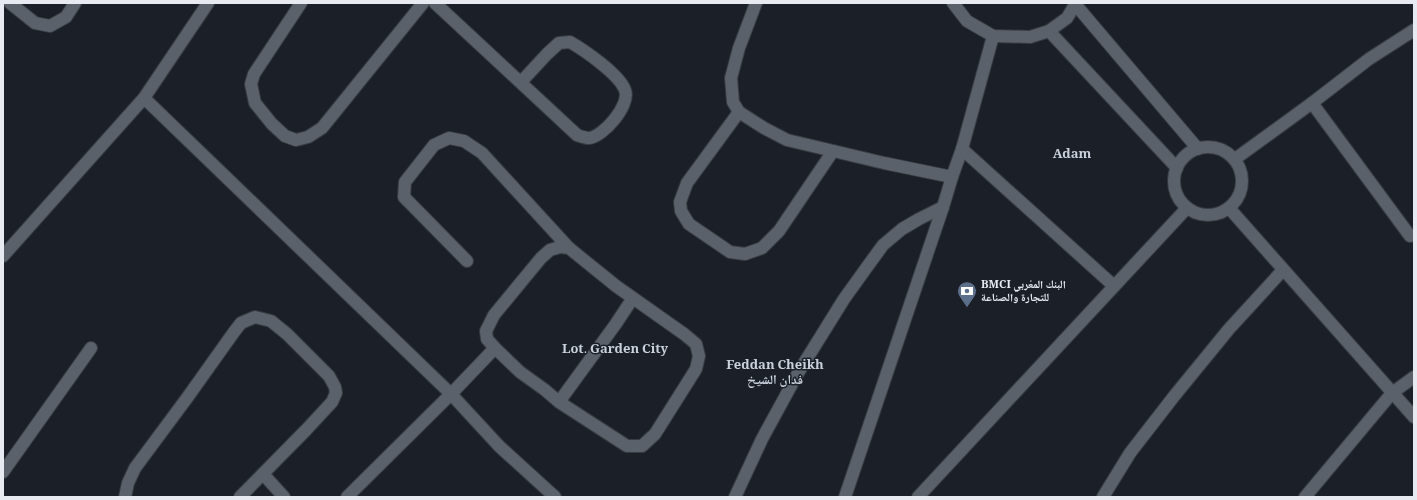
<svg xmlns="http://www.w3.org/2000/svg" width="1417" height="500" font-family="Georgia,'Noto Naskh Arabic',serif">
	<style>
		.lines { fill: none; stroke-linecap: round; stroke-linejoin: round }
		.street-casing { stroke: #383c42; stroke-width: 14 }
		.secondary-casing { stroke: #383c42; stroke-width: 14 }
		.street { stroke: #5b616b; stroke-width: 12 }
		.secondary { stroke: #5b616b; stroke-width: 12 }
		.labels { text-anchor: middle; dominant-baseline: central; stroke-width: 3; stroke-linejoin: round; paint-order: stroke }
		.poi-label { font-size: 11px; font-weight: bold; fill: #e7ebf1; stroke: #1b2028; text-anchor: start }
		.quarter-label { font-size: 13px; font-weight: bold; fill: #cad1dd; stroke: #1b2028 }
	</style>
	<rect width="100%" height="100%" fill="#1b2028"/>
	<g class="lines">
		<defs>
			<g id="street">
				<polyline points="10,3 35,23 50,26 66,17 75,3"/>
				<polyline points="301,3 254,74 251,84 255,103 272,124 285,136 296,140 308,137 322,128 423,3"/>
				<path d="M435,3L577,135C580,136 585,138 589,138C603,137 631,105 625,90C619,74 584,50 570,42L559,43L547,54L521,82"/>
				<polyline points="756,3 739,48 731,78 733,102 739,112 764,128 787,140 884,163 952,177"/>
				<polyline points="144,98 451,394 499,446 555,497"/>
				<polyline points="1312,103 1410,236"/>
				<polyline points="739,112 687,183 680,202 681,211 689,224 730,252 745,254 762,248 779,231 833,151"/>
				<polyline points="962,149 1114,286"/>
				<polyline points="1235,159 1312,103 1369,59 1414,30"/>
				<polyline points="3,256 144,98 208,3"/>
				<polyline points="467,261 404,197 405,182 434,145 449,138 464,141 482,153 569,248"/>
				<polyline points="559,402 615,325 633,298 616,286 569,248 560,247 550,250 541,258 494,315 486,331 487,339 495,348 520,372 545,390 559,402 627,446 642,446 655,434 696,369 699,356 696,344 684,334 633,298"/>
				<polyline points="3,472 91,348"/>
				<polyline points="263,474 284,497"/>
				<polyline points="125,497 128,483 135,468 187,398 234,332 241,323 255,317 271,321 287,334 329,376 335,387 336,393 332,402 306,430 240,497"/>
				<polyline points="347,497 451,394 495,348"/>
				<polyline points="735,497 762,439 798,373 844,299 867,267 883,245 902,229 919,219 943,207"/>
				<polyline points="845,497 943,207 952,177 962,149 993,36"/>
				<polyline points="918,497 1187,208"/>
				<polyline points="1103,497 1130,453 1175,395 1229,329 1283,270"/>
				<polyline points="1305,497 1392,393 1414,377"/>
			</g>
			<g id="secondary">
				<polyline points="953,3 967,21 993,36 1030,37 1049,31 1067,18 1076,3"/>
				<polyline points="1075,4 1198,149"/>
				<polyline points="1049,31 1177,168"/>
				<circle cx="1208" cy="181" r="34"/>
				<polyline points="1229,208 1414,417"/>
			</g>
		</defs>
		<use href="#street" class="street-casing"/>
		<use href="#secondary" class="secondary-casing"/>
		<use href="#street" class="street"/>
		<use href="#secondary" class="secondary"/>
	</g>
	<defs>
		<symbol id="bank-pin" viewBox="-11 -11 22 30"><path d="M0 17L-7.5 6A9.5 9.5 0 1 1 7.5 6Z" fill="#5c6f8a" stroke="#1b2028"/><path d="M-6-4H6V4H-6ZM0-2.3a2.3 2.3 0 1 0 0 4.6a2.3 2.3 0 1 0 0-4.6Z" fill="#fff"/></symbol>
	</defs>
	<g fill-rule="evenodd">
		<use href="#bank-pin" x="956" y="280" width="22" height="30"/>
	</g>
	<g class="labels">
		<g class="poi-label">
			<text x="981" y="285">BMCI البنك المغربي<tspan x="981" dy="13">للتجارة والصناعة</tspan></text>
		</g>
		<g class="quarter-label">
			<text x="1072" y="155">Adam</text>
			<text x="615" y="350">Lot. Garden City</text>
			<text x="775" y="366">Feddan Cheikh<tspan x="775" dy="15">فدان الشيخ</tspan></text>
		</g>
	</g>
	<rect width="1417" height="500" fill="none" stroke="#e7ebf1" stroke-width="8"/>
</svg>
